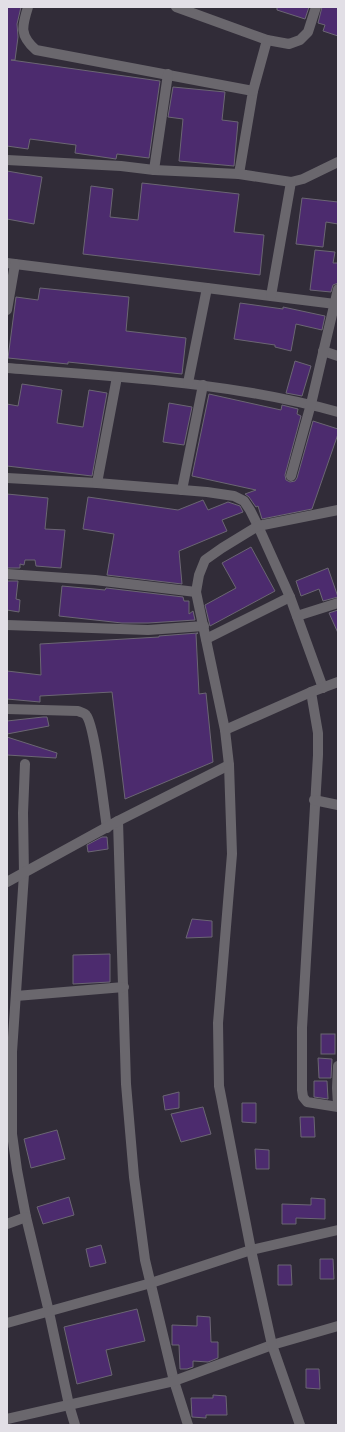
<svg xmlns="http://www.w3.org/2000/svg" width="345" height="1432" font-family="'PT Sans',sans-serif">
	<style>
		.building { fill: #4c2b6e; stroke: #6b6673 }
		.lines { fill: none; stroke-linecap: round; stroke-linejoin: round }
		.street { stroke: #6a676d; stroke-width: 10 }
	</style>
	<rect width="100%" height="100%" fill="#312c38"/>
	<g class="building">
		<polygon points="7,7 21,7 17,24 18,37 15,60 11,60 160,81 149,158 117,154 116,159 75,153 76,145 30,139 28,149 7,146"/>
		<polygon points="277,7 309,7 305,19 277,10"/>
		<polygon points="322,7 338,7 338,36 323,31 325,25 318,23"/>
		<polygon points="173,87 225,92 222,120 238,122 234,166 179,161 183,119 168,117"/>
		<polygon points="7,171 42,177 34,224 7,219"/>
		<polygon points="142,183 239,194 234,232 264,235 260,275 83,254 91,186 113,189 110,217 138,220"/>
		<polygon points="302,198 338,202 338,224 326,222 323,247 296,244"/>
		<polygon points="315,250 335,252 333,263 338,263 338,283 333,285 331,292 310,290"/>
		<polygon points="40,288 129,297 126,331 186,338 182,374 68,362 68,364 8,358 16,297 38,300"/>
		<polygon points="240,303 283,309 283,307 325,316 322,330 296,324 291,351 275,347 275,345 234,339"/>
		<polygon points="295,361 311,366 302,396 286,393"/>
		<polygon points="22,384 62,390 57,423 83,427 89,390 107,393 92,476 7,466 7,404 18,406"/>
		<polygon points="209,394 281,410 282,405 298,409 297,414 301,416 285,475 286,480 290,482 295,481 297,478 313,421 338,429 338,434 312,509 262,519 258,506 256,507 249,497 245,494 256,490 192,476"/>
		<polygon points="169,403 192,407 184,445 163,442"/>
		<polygon points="7,494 48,498 45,529 65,530 61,568 36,566 35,560 25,560 24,565 20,564 20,568 7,568"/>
		<polygon points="88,497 178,510 203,500 208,510 228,502 240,506 243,512 222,520 227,531 179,551 182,584 107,575 114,534 83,529"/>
		<polygon points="251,547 275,591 210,626 205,605 236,588 222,563"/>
		<polygon points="328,568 338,597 323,601 319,589 301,596 296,581"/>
		<polygon points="7,581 18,581 16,599 20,600 19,612 7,610"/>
		<polygon points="62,586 105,590 106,588 183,597 184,601 189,601 189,614 193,611 195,620 148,623 122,623 59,616"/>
		<polygon points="338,610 338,633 329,613"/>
		<polygon points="198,633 196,634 199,694 206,693 213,762 125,799 112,692 40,696 40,702 7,699 7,671 41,675 40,644 159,637 159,636"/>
		<polygon points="43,717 47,717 49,726 7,734 7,721"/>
		<polygon points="7,737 57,753 56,758 7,755"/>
		<polygon points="102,837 107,837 108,849 88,852 87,845"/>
		<polygon points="192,919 212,921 212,937 186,938"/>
		<polygon points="110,954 110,982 73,984 73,955"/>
		<rect x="321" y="1034" width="14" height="20"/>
		<polygon points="318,1058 332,1059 331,1078 319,1078"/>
		<polygon points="314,1081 327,1081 328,1099 314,1097"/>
		<polygon points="179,1092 179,1108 165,1110 163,1096"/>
		<polygon points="242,1103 256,1103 256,1123 242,1122"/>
		<polygon points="203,1107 211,1134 181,1142 171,1114"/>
		<polygon points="300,1117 314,1117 315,1137 301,1137"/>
		<polygon points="57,1130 65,1159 31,1168 24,1139"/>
		<polygon points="255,1149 269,1150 269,1169 256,1169"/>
		<polygon points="69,1197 74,1215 43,1224 37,1207"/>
		<polygon points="311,1198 325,1199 325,1219 296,1218 296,1224 282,1224 282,1204 311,1205"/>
		<polygon points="101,1245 106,1263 90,1267 86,1249"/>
		<polygon points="320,1259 333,1259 334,1279 320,1279"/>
		<polygon points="278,1265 291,1265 292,1285 278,1285"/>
		<polygon points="137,1309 145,1341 106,1350 112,1375 77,1384 64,1327"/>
		<polygon points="197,1316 210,1317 211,1342 218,1342 218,1358 208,1362 193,1361 193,1367 187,1369 180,1369 179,1345 172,1345 172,1325 197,1326"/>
		<polygon points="306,1369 319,1369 320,1389 306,1388"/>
		<polygon points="213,1395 226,1396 227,1415 206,1415 206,1418 192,1417 191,1398 213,1398"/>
	</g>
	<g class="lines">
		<g class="street">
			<path d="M28,7C22,26 19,35 36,50L253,91L239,174"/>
			<polyline points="176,7 267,40 289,44 300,40 308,32 316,7"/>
			<polyline points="253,91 267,40"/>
			<polyline points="7,160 121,166 154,170 239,174 291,182 303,179 338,162"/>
			<polyline points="154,170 168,74"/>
			<polyline points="7,263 335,304"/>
			<polyline points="271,296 291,182"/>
			<polyline points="7,310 15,264"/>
			<polyline points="323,351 338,356"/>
			<path d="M7,368C118,377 231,382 338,412"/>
			<polyline points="188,383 207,288"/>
			<polyline points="291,476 311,404 338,289"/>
			<polyline points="7,478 97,483 207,492 234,496 244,501 250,510 258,526 290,597 323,688"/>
			<polyline points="97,483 117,377"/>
			<polyline points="182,490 203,385"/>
			<polyline points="7,574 95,580 196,592"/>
			<polyline points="297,616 338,603"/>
			<polyline points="7,625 148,630 204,626"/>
			<polyline points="206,639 290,597"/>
			<polyline points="311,692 318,733 318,755 302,1028 302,1090 303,1097 307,1102 338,1107"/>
			<path d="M7,709L78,711C80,712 85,713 86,715C95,725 104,809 107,828"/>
			<polyline points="225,730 311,692 338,682"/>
			<polyline points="25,764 23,813 24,874 12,1052 12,1134 17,1170 26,1217 49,1312 69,1405 75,1425"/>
			<polyline points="314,800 338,805"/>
			<polyline points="118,821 126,1084 134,1177 145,1260 174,1381 188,1425"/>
			<polyline points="7,882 118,821 229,765"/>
			<polyline points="16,996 124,987"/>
			<polyline points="338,1066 337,1088 338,1105"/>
			<polyline points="7,1224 26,1217"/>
			<polyline points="7,1323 151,1283 251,1250 338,1230"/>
			<polyline points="7,1419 174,1381 272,1345 338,1326"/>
			<polyline points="300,1425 272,1345 251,1250 219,1086 218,1023 232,854 229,765 225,730 196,592 199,575 205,560 222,548 258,526 338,510"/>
		</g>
	</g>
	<rect width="345" height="1432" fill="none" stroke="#e2dfe6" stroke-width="16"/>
</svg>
